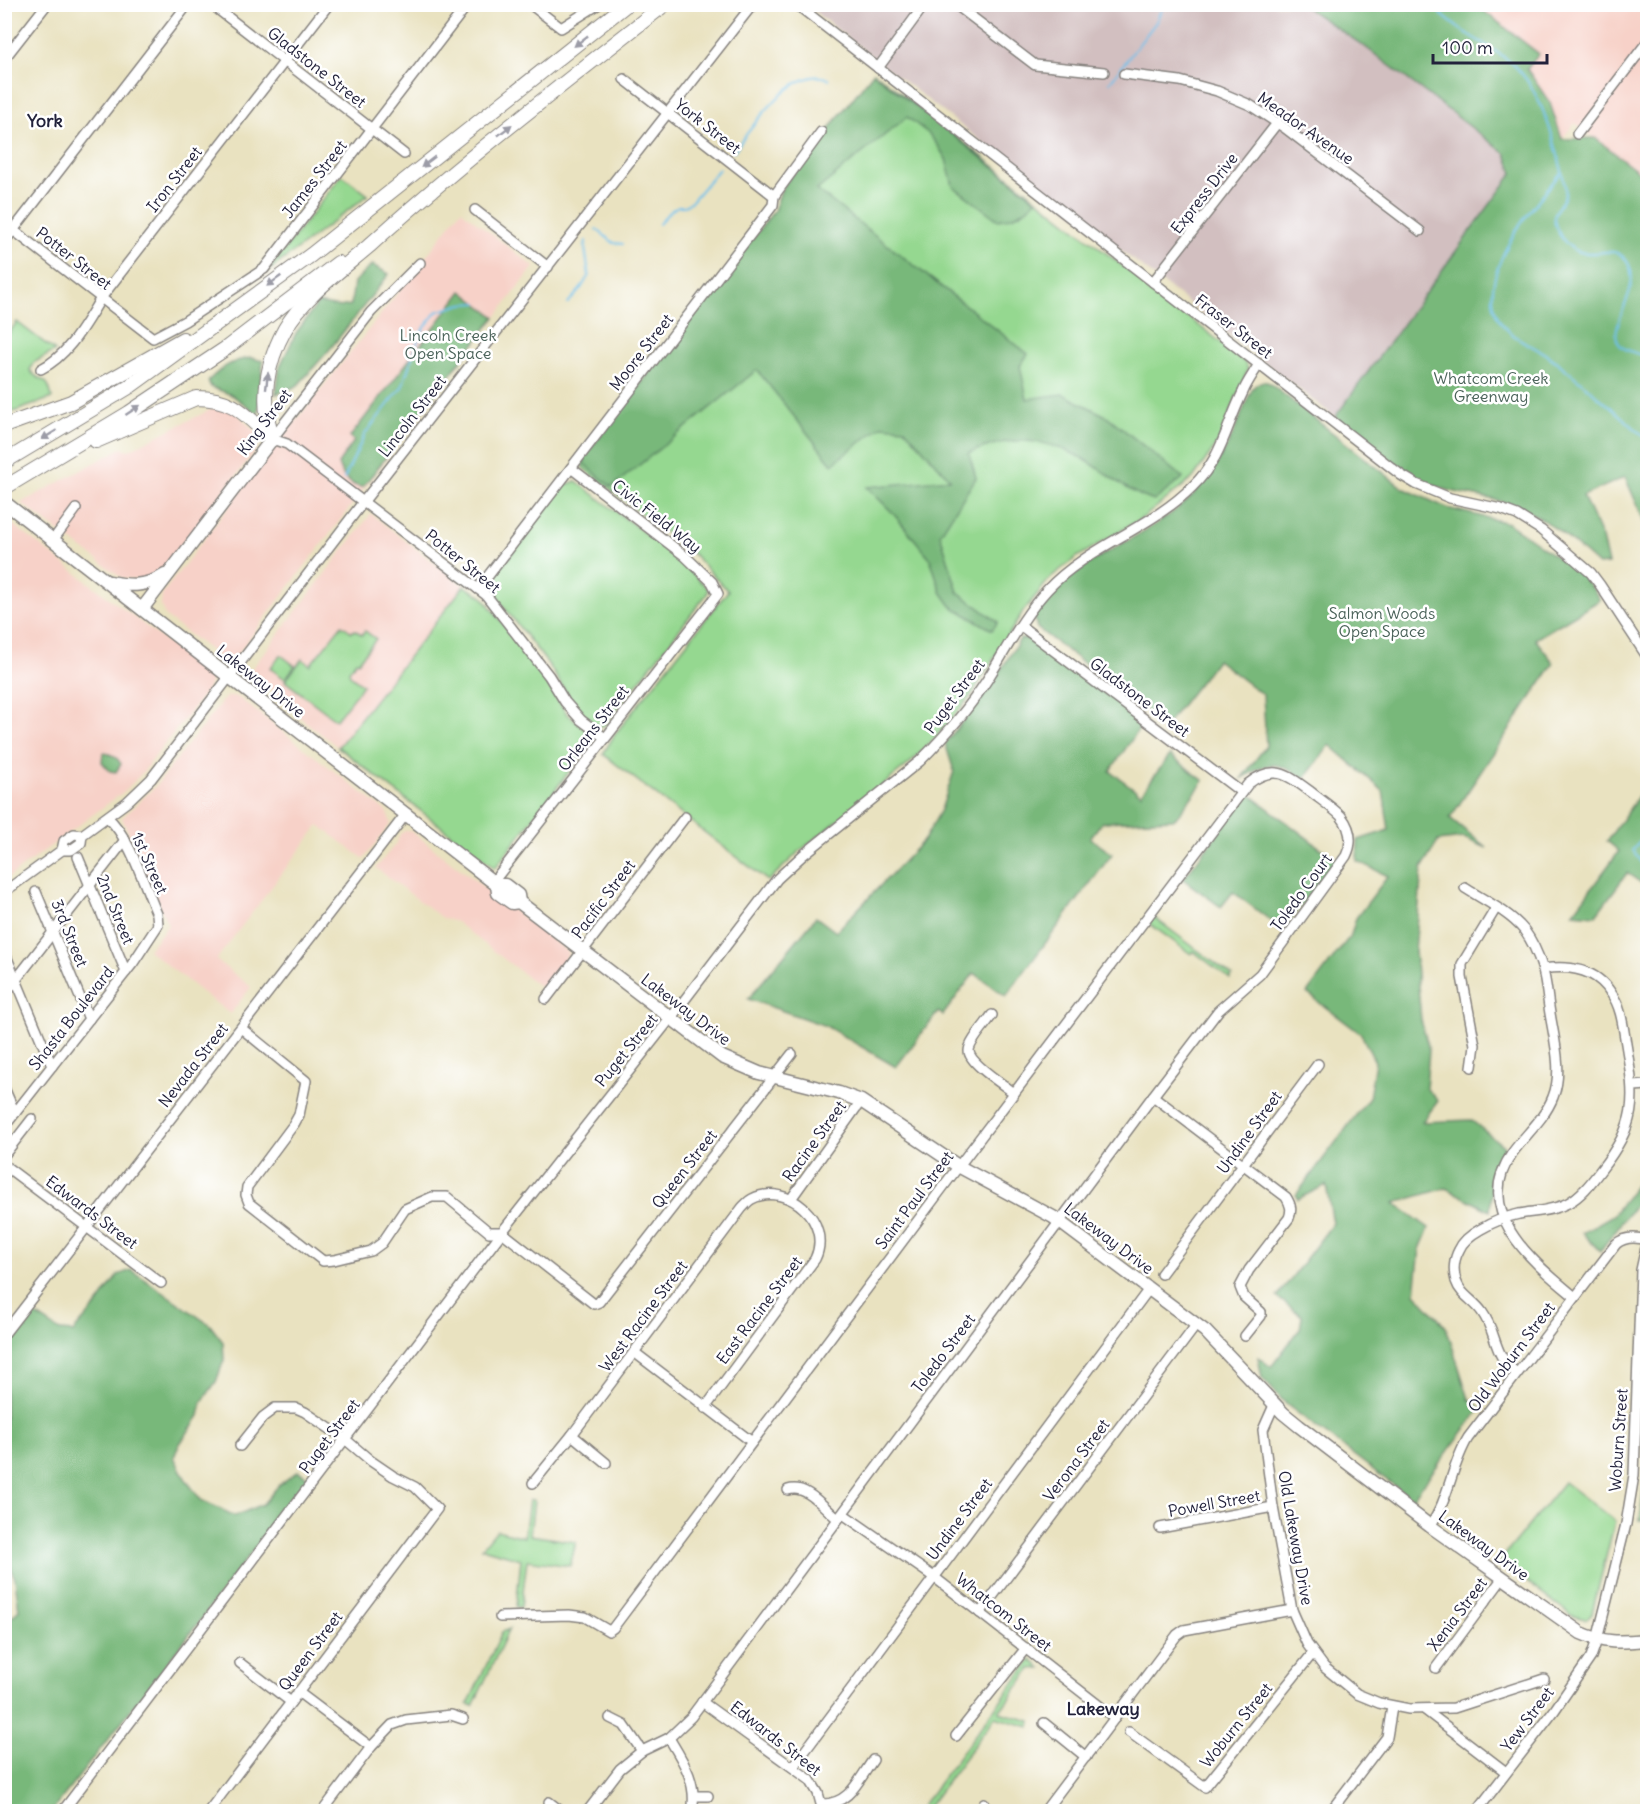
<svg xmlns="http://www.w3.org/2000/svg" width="1652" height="1816" font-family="Delius,sans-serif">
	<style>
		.built { fill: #f7d1c8 }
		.industrial { fill: #d2bfc0 }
		.green { fill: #95d890; stroke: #5c7d66; stroke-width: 1.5 }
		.forest { fill: #78b87a; stroke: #4d6d5a; stroke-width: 1.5 }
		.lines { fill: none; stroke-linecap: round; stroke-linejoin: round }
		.stream { stroke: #70c1eb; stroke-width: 2 }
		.minor-casing { stroke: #86827e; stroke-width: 12 }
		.major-casing { stroke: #86827e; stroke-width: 15 }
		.highway-casing { stroke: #86827e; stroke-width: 16 }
		.minor { stroke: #fff; stroke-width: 9 }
		.major { stroke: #fff; stroke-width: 12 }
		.highway { stroke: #fff; stroke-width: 14 }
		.oneway { fill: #9c9ca7 }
		.labels { text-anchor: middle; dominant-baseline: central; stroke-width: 5; stroke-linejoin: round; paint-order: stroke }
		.street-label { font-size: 16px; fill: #22223b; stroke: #fff }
		.park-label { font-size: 16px; fill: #4a6259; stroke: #fff }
		.neighbourhood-label { font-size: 18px; font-weight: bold; fill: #22223b; stroke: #fff }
	</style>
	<rect width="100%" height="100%" fill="#fff"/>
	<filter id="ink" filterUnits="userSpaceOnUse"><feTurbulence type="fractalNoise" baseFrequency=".0167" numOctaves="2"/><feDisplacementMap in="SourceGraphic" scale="12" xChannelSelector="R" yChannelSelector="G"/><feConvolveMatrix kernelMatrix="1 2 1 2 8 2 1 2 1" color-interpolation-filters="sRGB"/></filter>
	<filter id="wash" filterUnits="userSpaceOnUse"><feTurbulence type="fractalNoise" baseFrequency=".008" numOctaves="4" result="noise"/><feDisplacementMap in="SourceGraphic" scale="24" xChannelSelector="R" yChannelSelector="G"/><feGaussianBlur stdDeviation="1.35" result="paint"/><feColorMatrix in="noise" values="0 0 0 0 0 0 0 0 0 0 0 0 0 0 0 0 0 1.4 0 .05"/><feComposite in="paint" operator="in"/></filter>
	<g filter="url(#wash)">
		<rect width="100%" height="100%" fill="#e9e2c0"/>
		<g class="built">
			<polygon points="1447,4 1647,5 1647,178 1575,123 1562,139 1550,103"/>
			<polygon points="461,210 534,267 236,656 229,661 223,660 166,617 161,606 162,594 270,453 413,274"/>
			<polygon points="222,404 233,409 258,435 259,442 255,452 165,566 159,573 146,581 122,578 21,503 122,448 129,450"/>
			<polygon points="371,514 464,586 338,747 297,715 289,704 255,677 251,670"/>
			<polygon points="4,518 206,672 211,680 207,690 142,773 126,790 5,880"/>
			<polygon points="233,696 239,698 387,812 391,823 364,859 319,825 216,960 251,987 230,1014 148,950 168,925 122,818 155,787 223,700 227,697"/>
			<polygon points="405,831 411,831 568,952 567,957 543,989 456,922 442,918 376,868 397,842 400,834"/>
		</g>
		<polygon class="industrial" points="806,5 1300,5 1364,46 1506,154 1513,173 1335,417"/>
		<g class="green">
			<polygon points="874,72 1224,345 1246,364 1248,369 1219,441 1193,478 1144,517 1077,557 1051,577 1022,613 970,697 935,738 909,764 801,850 768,881 603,754 615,734 728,591 693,554 583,468 581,461 774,211 782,188"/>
			<polygon points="342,175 368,195 266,273"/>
			<path d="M17,322L55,351L33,363L30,370C40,385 47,372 52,398L5,415V338Z"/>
			<polygon points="576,481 676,557 708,589 707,594 604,726 598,726 578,711 548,664 496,597 492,586 494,575 565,485"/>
			<polygon points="464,586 482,596 542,675 567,714 591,732 594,737 592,742 495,868 338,747"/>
			<polygon points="342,625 352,632 355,630 362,635 365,631 376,639 358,662 356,661 349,671 350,675 363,685 336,720 285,681 302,659 310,665"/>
			<polygon points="281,655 295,666 285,679 270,668"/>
			<polygon points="1152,916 1232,976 1230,979 1193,951 1191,954 1147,922"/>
			<polygon points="1647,1455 1648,1520 1640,1520"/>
			<polygon points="1564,1482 1615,1521 1592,1613 1586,1619 1572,1616 1500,1561"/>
			<polygon points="529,1500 534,1500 530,1535 576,1542 570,1566 527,1560 521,1607 516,1607 521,1559 482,1548 497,1530 524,1537"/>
			<polygon points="509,1629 473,1706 468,1704 502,1632"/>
			<polygon points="1031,1660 1041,1668 1031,1669 999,1712 1031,1721 1030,1727 995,1717 925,1811 918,1811"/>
		</g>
		<g class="forest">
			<path d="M1302,5H1476L1539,54L1527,69L1550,103L1562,139L1595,138L1647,178V527L1625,477L1583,496L1602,538L1608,564L1598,565C1573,543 1548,519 1517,506C1488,495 1456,496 1428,483C1394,467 1365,440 1335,417L1513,173L1506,154L1364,46Z"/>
			<path d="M873,73L1036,200C1024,213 1015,217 998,220L953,186L946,159L938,146L929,134L907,117L817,190L1028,354L1020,366L1027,399L1063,394L1108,417L1183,478L1154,501C1133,494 1119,483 1102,471C1079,454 1048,440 1019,441C1002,441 985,447 969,453L976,478L940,534L958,592L998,622L992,630L951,606L941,592L930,558L892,512L867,487L950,479L904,428L882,426L832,464L757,370L612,487L584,464L585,456L774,211L782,188Z"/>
			<polygon points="372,265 389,274 330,349 297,386 276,394 280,366 296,333 318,303 339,307 351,305 354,282"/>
			<path d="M462,291L495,317L363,487C351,487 341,475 338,464L354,441L350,437Z"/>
			<path d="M251,358L263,361L258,414L232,395L211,387L208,381C221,368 232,360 251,358Z"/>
			<path d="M1264,381L1269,383L1403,488L1447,508L1508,523L1579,573L1593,589L1600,600L1535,639L1554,663L1450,818L1487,848L1464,838L1438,841L1422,868L1415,951L1421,1020L1429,1050L1426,1088L1438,1101L1422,1122L1471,1120L1507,1149L1493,1173L1490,1211L1446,1188L1394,1203L1429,1228L1420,1249L1415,1293L1446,1327L1469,1399L1481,1408L1412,1499L1287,1405L1262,1378L1258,1357L1271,1367L1300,1329L1302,1316L1277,1297L1333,1223L1326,1185L1298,1199L1296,1195L1369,1098L1375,1062L1361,1034L1307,993L1351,935L1356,918L1388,876L1357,861L1358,840L1389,830L1383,791L1330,745L1304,779C1276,759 1268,762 1241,779L1266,746L1263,695L1217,660L1166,725L1037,628L1034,616C1070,557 1146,542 1193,495C1215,472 1228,446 1240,418C1244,408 1248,397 1253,388C1256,384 1259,382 1264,381Z"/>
			<polygon points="1031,638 1144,722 1110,771 1141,794 1170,755 1204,781 1175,819 1102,822 1090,838 1112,854 1006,996 974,973 943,1015 938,1012 896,1067 826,1026 748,999 816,917 836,932 924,840 941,810 954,771 945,743 989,689 1020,639"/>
			<path d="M103,753C110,753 117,757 121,764L116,772L110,771L102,762Z"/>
			<polygon points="1647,786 1647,887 1627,873 1596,915 1573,913 1619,851 1607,841 1639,795"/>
			<polygon points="1248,793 1336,860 1283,930 1233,892 1221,907 1183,879"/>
			<polygon points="1647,1170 1647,1189 1600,1251 1582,1233 1613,1215"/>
			<polygon points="131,1270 210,1325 223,1342 224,1360 216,1382 202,1402 199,1416 179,1445 174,1457 186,1480 201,1500 235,1516 263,1504 279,1485 298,1471 308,1477 196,1626 52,1811 5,1811 5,1623 19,1610 15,1579 5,1550 5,1352 33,1313 60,1331 73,1332 97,1305 118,1275"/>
		</g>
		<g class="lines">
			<g class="stream">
				<path d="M1429,4C1442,15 1454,26 1469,35C1485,45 1504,55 1517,68C1543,95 1558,150 1565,186C1569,207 1543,207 1560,235C1584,274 1613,233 1629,265C1642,293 1602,331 1622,347C1629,352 1639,354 1648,357"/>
				<polyline points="1110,82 1156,22 1164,4"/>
				<path d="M733,152C751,129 794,63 829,79"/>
				<path d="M1561,173C1533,205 1469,279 1502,324C1514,340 1538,347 1554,360C1586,385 1617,413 1648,440"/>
				<polyline points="659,224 669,212 678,206 685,206 692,201 719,169"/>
				<polyline points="596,229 614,243 623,244"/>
				<polyline points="568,303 580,290 589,275 585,248 586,241"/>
				<polyline points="344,479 365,434 402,387 420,334 436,312 462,304 478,303"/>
				<polyline points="1648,830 1633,850 1648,873"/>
			</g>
		</g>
	</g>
	<g filter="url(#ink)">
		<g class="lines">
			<defs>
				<g id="minor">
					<polyline points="211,4 404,154"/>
					<polyline points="530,4 561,28 599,4"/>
					<polyline points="796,4 1401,475 1416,484 1450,498 1501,509 1517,515 1541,530 1591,573 1600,585 1648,658"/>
					<polyline points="955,4 1035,65 1104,72"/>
					<polyline points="4,59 47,4"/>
					<polyline points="878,68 925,4"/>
					<polyline points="1124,74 1180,81 1217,91 1250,105 1285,128 1420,231"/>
					<polyline points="624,79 774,196"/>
					<polyline points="1577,134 1648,41"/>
					<polyline points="475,210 548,267"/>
					<polyline points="4,223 153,338 185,321 264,269 468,4"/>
					<polyline points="4,242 188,4"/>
					<polyline points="420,263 371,312 272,439 287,444 486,595 549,676 565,702 581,720 605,738"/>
					<polyline points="1153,282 1278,122"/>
					<path d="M41,369C69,355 85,324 101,298L329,4"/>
					<polyline points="53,540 76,509"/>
					<polyline points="478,589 773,205 774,196 821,132"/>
					<polyline points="1021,626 1241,792"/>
					<polyline points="62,850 64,841 74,834 82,835"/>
					<polyline points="78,857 126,972"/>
					<polyline points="493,882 718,594 712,582 685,556 571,468"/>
					<path d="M1465,888C1484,900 1509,912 1524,930C1532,941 1538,954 1542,967C1546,979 1547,994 1549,1007C1553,1036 1564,1070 1553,1097C1545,1118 1526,1134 1513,1152C1470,1212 1533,1262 1575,1297"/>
					<polyline points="4,892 62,850 71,850 81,843 82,835 127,802 151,779 364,501 753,4"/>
					<polyline points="36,892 89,1019"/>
					<polyline points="4,951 52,1066"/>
					<polyline points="4,995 125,840"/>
					<polyline points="546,999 685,817"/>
					<path d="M992,1015C987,1023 969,1042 969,1051C969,1063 1004,1085 1014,1093"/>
					<polyline points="241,1028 306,1081 299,1115 294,1124 247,1187 246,1195 249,1203 323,1261 334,1260 371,1251 382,1243 405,1209 432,1197 447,1197 489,1232 502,1232 594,1304 599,1302 792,1054"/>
					<polyline points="1472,1067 1475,1045 1462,977 1462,964 1496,908"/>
					<polyline points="1634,1086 1648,1085"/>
					<polyline points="4,1088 15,1113"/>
					<path d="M1153,1096L1286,1197C1291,1205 1292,1210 1289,1218L1249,1270L1240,1287L1244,1297L1261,1312V1316L1245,1336"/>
					<path d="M4,1127L133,963L158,925L157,914C145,887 129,835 107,817"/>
					<polyline points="4,1155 32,1119"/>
					<polyline points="4,1165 161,1283"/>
					<polyline points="791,1199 861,1101"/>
					<polyline points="1161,1274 1318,1064"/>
					<polyline points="4,1334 406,814"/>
					<polyline points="634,1352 752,1442"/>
					<path d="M1517,1373C1492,1355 1498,1334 1482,1312C1474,1300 1461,1296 1456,1281C1453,1271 1454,1259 1459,1250C1463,1240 1472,1234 1481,1229C1493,1222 1505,1217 1519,1214C1535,1211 1553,1211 1568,1203C1581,1196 1591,1183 1600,1171C1637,1123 1636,1103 1626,1044C1623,1027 1622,1008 1611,993C1596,969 1569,965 1543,969"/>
					<polyline points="1275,1403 1263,1430 1273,1507 1292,1610 1307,1644 1324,1667 1357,1694 1379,1703 1409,1709 1454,1708 1544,1679"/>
					<polyline points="572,1435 606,1463"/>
					<path d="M533,1483L572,1435L742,1208C745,1205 748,1201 752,1199C788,1181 833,1222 815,1259L705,1408"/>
					<path d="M788,1490C807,1484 824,1508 838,1519"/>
					<polyline points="843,1514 934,1577 1115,1718"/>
					<path d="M1430,1526C1449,1500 1451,1466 1468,1438L1616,1244C1625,1236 1636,1237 1647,1240"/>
					<polyline points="1160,1528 1273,1507"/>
					<polyline points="980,1613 1197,1324"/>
					<path d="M500,1617L569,1615L585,1617L609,1631L613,1628L949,1179L1248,784C1274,763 1288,775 1311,792C1321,800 1332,807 1341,816C1351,829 1353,842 1346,856L1260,974L1218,1011L1153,1096L691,1717L669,1738L642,1751L620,1769L587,1812"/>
					<polyline points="240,1663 291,1702"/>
					<polyline points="1436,1668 1502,1579"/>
					<polyline points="298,1692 371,1747"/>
					<path d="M702,1702L810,1780L818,1793L821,1804C849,1805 858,1781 873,1760"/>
					<polyline points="1425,1710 1506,1772"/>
					<polyline points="610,1718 624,1725 642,1751"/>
					<polyline points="1044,1723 1086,1757"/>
					<polyline points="1129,1732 1205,1787 1313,1653"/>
					<polyline points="956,1736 1026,1648"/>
					<path d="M669,1738C683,1761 698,1783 692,1812"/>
					<polyline points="793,1767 1149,1289"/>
					<polyline points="694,1796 708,1796"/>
					<polyline points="549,1802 562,1812"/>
					<path d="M62,1812L502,1232L670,1019L777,879L803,855L920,761C945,736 968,710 987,680C1006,650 1023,616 1047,590C1088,546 1150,529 1192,487C1223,457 1225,428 1243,392C1247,382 1254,373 1259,364"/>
					<polyline points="208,1812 437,1509 415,1487 393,1476 371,1461 345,1439 305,1412 296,1408 275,1408 263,1417 240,1446"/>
					<polyline points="322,1812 371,1747 392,1725 406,1720 451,1715 463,1719"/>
					<polyline points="978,1812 984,1803"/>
					<polyline points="1044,1812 1177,1635 1184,1630 1292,1610"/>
					<polyline points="1330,1812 1387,1737 1392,1707"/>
					<polyline points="1476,1812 1554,1711 1591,1657 1597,1640 1626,1524 1634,1475 1641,1270 1648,1238"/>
				</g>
				<g id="major">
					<polyline points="4,502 493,882 497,885 505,885 518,895 519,902"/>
					<path d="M110,582C130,586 147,587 165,575"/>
					<polyline points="142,609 272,439"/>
					<path d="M497,885L498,893L512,903L519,902L722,1057L759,1073L839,1093L861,1101L958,1166L1053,1217L1205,1331L1283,1413L1299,1426L1430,1526L1581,1633C1605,1644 1622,1642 1648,1640"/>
				</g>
				<g id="highway">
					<polyline points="4,426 71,402 183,339"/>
					<path d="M272,439C261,400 265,365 285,329C303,297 341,270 369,246C463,160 565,83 665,4"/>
					<path d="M96,441L196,398C235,398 245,415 272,439"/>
					<polyline points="4,462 129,387 311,255 627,4"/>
					<polyline points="4,488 129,413 225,349 338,263"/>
				</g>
			</defs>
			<use href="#minor" class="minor-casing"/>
			<use href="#major" class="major-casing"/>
			<use href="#highway" class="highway-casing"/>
			<use href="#minor" class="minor"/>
			<use href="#major" class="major"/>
			<use href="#highway" class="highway"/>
		</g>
		<defs><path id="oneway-solid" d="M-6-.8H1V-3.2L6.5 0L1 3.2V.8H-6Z" transform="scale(1.5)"/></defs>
		<g class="oneway">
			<use href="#oneway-solid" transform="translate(581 41) rotate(142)"/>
			<use href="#oneway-solid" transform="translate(505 130) rotate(-38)"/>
			<use href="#oneway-solid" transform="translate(428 162) rotate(142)"/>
			<use href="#oneway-solid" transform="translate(274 281) rotate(144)"/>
			<use href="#oneway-solid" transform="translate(267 381) rotate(-83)"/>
			<use href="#oneway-solid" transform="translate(133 410) rotate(-33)"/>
			<use href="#oneway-solid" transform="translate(49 435) rotate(149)"/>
		</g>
	</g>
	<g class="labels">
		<g class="street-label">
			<text transform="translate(317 67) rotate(38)">Gladstone Street</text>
			<text transform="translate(708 126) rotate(38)">York Street</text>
			<text transform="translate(1306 128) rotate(35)">Meador Avenue</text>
			<text transform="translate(174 179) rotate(-52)">Iron Street</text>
			<text transform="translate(314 179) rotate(-52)">James Street</text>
			<text transform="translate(1204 193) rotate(-52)">Express Drive</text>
			<text transform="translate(74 258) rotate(38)">Potter Street</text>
			<text transform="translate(1234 326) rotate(38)">Fraser Street</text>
			<text transform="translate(641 352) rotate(-52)">Moore Street</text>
			<text transform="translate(412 416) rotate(-52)">Lincoln Street</text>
			<text transform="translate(264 422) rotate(-53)">King Street</text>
			<text transform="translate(657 516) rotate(38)">Civic Field Way</text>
			<text transform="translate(463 561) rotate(39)">Potter Street</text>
			<text transform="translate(261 681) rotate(38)">Lakeway Drive</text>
			<text transform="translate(954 696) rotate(-53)">Puget Street</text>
			<text transform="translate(1140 697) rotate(37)">Gladstone Street</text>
			<text transform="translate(593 728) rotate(-52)">Orleans Street</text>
			<text transform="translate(150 863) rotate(66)">1st Street</text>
			<text transform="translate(1301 892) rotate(-54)">Toledo Court</text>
			<text transform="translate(603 899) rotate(-53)">Pacific Street</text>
			<text transform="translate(116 909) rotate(68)">2nd Street</text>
			<text transform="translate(70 933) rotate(68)">3rd Street</text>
			<text transform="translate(686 1009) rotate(37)">Lakeway Drive</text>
			<text transform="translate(71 1018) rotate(-52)">Shasta Boulevard</text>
			<text transform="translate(626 1050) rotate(-51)">Puget Street</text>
			<text transform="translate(193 1065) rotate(-52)">Nevada Street</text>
			<text transform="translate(1249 1132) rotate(-54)">Undine Street</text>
			<text transform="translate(814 1141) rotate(-54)">Racine Street</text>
			<text transform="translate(684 1169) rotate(-52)">Queen Street</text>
			<text transform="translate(914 1200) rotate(-53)">Saint Paul Street</text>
			<text transform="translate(92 1212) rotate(37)">Edwards Street</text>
			<text transform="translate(1109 1238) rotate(37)">Lakeway Drive</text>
			<text transform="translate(759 1310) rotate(-53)">East Racine Street</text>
			<text transform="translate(643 1316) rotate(-53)">West Racine Street</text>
			<text transform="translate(943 1353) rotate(-53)">Toledo Street</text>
			<text transform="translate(1511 1357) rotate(-53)">Old Woburn Street</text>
			<text transform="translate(329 1436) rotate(-53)">Puget Street</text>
			<text transform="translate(1618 1440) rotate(-86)">Woburn Street</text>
			<text transform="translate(1076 1460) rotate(-53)">Verona Street</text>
			<text transform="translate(1214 1503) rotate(-10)">Powell Street</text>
			<text transform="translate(959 1519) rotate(-53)">Undine Street</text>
			<text transform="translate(1296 1538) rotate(80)">Old Lakeway Drive</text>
			<text transform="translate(1484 1545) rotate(36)">Lakeway Drive</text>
			<text transform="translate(1004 1612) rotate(38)">Whatcom Street</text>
			<text transform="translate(1457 1614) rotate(-53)">Xenia Street</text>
			<text transform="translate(310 1651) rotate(-53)">Queen Street</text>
			<text transform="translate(1527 1719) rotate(-53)">Yew Street</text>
			<text transform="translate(1236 1725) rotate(-51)">Woburn Street</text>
			<text transform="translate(776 1738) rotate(38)">Edwards Street</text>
		</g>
		<g class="park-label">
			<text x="448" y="335">Lincoln Creek<tspan x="448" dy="18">Open Space</tspan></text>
			<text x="1491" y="378">Whatcom Creek<tspan x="1491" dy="18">Greenway</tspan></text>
			<text x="1382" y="613">Salmon Woods<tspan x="1382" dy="18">Open Space</tspan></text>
		</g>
		<g class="neighbourhood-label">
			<text x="45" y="120">York</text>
			<text x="1103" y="1708">Lakeway</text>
		</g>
	</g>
	<rect width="1652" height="1816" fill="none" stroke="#fff" stroke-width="24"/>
	<path d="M1433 54v9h114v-9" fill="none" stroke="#22223b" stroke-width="3"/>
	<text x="1442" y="54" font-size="18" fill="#22223b" stroke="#ffffff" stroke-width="4.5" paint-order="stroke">100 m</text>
</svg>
